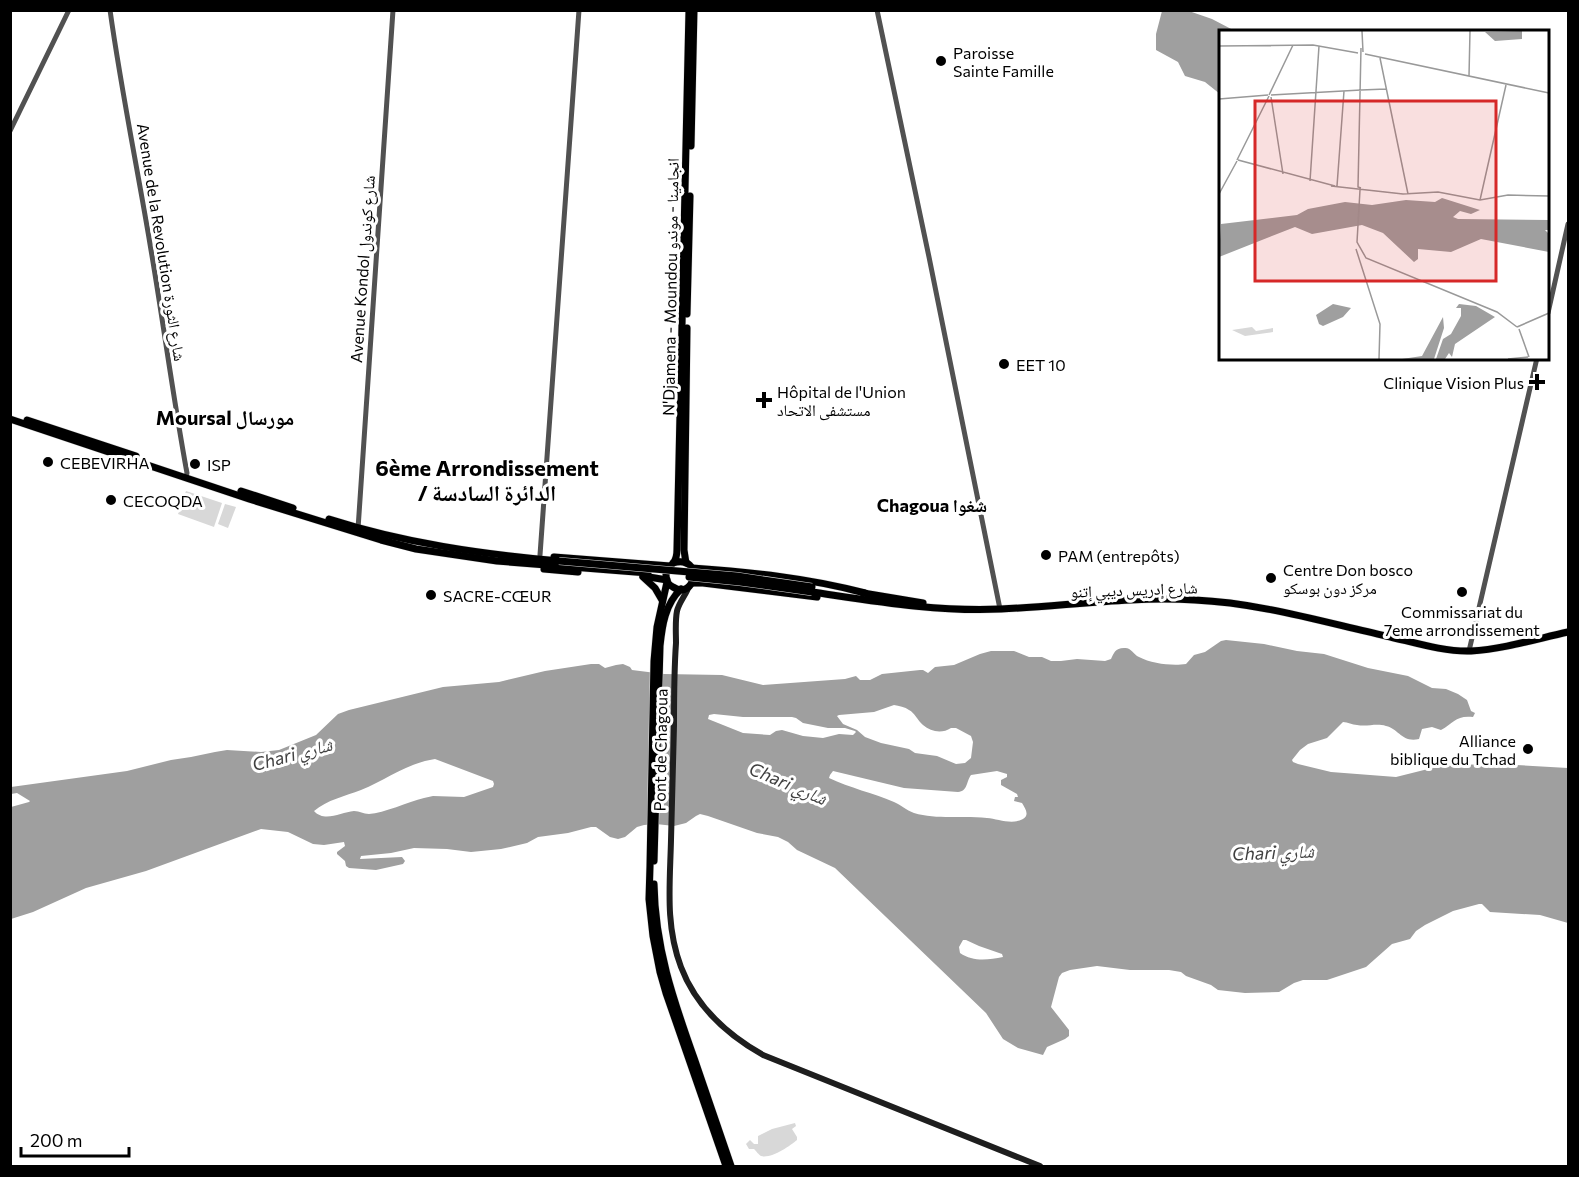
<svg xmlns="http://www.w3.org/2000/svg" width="1579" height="1177" font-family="Commissioner,'Noto Naskh Arabic',sans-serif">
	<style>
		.green { fill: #d8d8d8 }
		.water { fill: #9f9f9f; fill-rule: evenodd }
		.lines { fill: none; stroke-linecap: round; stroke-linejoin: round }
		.primary-casing { stroke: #dbdbdb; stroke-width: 8 }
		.tertiary { stroke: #515151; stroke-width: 5 }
		.secondary { stroke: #1e1e1e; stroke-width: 6 }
		.primary { stroke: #000; stroke-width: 7 }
		.primary-bridge-casing { stroke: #dbdbdb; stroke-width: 8; stroke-linecap: butt }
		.primary-bridge { stroke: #000; stroke-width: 7 }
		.poi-dot { fill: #000; stroke: #fff; stroke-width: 2 }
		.labels { text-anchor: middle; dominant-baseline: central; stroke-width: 6; stroke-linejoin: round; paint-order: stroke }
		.poi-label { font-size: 16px; fill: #000; stroke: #fff; text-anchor: start }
		.street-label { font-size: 16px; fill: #000; stroke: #fff }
		.neighbourhood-label { font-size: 18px; font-weight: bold; fill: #000; stroke: #fff }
		.water-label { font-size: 18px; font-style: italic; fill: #404040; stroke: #fff }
		.quarter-label { font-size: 20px; font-weight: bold; fill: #000; stroke: #fff }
		.district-label { font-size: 22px; font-weight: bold; fill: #000; stroke: #fff }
		.inset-road { fill: none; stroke: #999; stroke-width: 1.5 }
		.view { fill: #d62828; fill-opacity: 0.15; stroke: #d62828; stroke-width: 3 }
		.inset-edge { fill: none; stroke: #000; stroke-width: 3 }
	</style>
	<rect width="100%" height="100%" fill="#fff"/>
	<g class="green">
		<polygon points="186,491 222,503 214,527 178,514"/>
		<polygon points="225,504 236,507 228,528 218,524"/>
		<path d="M795,1123L796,1126L792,1129L797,1137V1140C790,1146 771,1159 761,1156C759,1155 756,1151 754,1149H749L746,1144L750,1140L754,1144H758V1136L772,1129Z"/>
	</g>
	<g class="water">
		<polygon points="1186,10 1212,19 1235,31 1220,32 1220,94 1205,82 1185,76 1178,62 1156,50 1156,34 1162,11"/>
		<path d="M1226,640L1264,644L1297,651L1324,654L1368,668L1408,676L1432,688L1446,689L1458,694L1467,700L1471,711L1475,713L1473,717C1456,715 1454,723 1441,730L1432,727L1422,729L1419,739C1402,743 1399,729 1386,726C1376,723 1367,727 1357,725C1352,725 1348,722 1343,722L1327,738L1308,744L1300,750L1292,760L1293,762L1298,764L1331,772L1396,777L1440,766L1452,765L1498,764L1568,768V923L1540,915L1490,912L1482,904H1479L1453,911L1425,925L1416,931L1410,939L1392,944L1366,967L1327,980H1303L1294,983L1279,992L1245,993L1218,990L1211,985L1186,976L1181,972L1169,970H1130L1097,966L1070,970L1062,973L1059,977L1051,1007L1069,1030V1036L1065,1039L1047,1047L1043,1055L1018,1048L1003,1039L986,1013L835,868L797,850L788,842L778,837L757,833L708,816L700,814L696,816L686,823L674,826L656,824L644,825L637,827L625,837L618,839L610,837L596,827H591L568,833L538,837L527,843L501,849L471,852L447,849L414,848L391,853L361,856L360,859L402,857L405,861L403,864L376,870L349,868L346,866L345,861L337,854V852L345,846L344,842L324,845L313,844L288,832L261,829L146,871L86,888L33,912L11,919V807L29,802L30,801L17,793L11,794V787L127,771L171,760L191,757L215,752L227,750L261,752L279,750L316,735L338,714L349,710L443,687L499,682L545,671L591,664H599L605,668L616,665L623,664L630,667L632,670L664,674L722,675L763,685L845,679L856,676L860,680H870L882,674L920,670H923L928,673L935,667L954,665L980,654L991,651H1014L1029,657H1042L1051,661H1061L1077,659L1105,661L1111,659C1114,653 1115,648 1124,648C1131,647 1133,654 1139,657C1152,664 1173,666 1186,664L1194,655L1205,652L1221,641ZM894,705C899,706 905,707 909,710C915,713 917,720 923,725C931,732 942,734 951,728H956L971,736L973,742L971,758L965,763L956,764L937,756L915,753L909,749L881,743L865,737L857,730L843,724L837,716L839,715L874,712ZM714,714L743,717H792L796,718L803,723L828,728H845L855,731L856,732L853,735L839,734L823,738L803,736L782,730L776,731L770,735L743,733L708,719L709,715ZM435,759L493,781L494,784L493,787L464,797L433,796L424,798C408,802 384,813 369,814C363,814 360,811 354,811C341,812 325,823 314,811C327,800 345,796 361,790C386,780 407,763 435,759ZM833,771L904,788L958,792C968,791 966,782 971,775L997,771L1007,774V777L1001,780V785L1017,794L1018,797H1015L1014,801L1022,803C1025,808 1030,815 1023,819C1012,825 998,819 987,818C963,815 937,820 914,813C906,810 901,805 894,802C873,793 850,788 829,778L830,775ZM963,940H966L979,946L1002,954L1003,957C988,960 973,962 960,953L959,947Z"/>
	</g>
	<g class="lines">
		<defs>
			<g id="primary">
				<polyline points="691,146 694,10"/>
				<polyline points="687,314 690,196"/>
				<polyline points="10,419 249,499 381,540 416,549 497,561 648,573"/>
				<polyline points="27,420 136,456"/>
				<polyline points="241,491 293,508"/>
				<path d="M329,519C404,543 481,554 559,561"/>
				<polyline points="554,557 670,566"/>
				<path d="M673,563C705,554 695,602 673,587C668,585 666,580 666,575C666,568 670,568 673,563C676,560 677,554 677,549L689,10"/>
				<polyline points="686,563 684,550 687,328"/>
				<path d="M692,568C750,572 809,578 865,593"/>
				<polyline points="544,569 578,572"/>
				<polyline points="643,576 667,580"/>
				<polyline points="643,577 655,588 662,600"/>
				<polyline points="667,582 657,627 654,661 650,866 649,899 653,936 660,972 666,993 726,1166"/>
				<polyline points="692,583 703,583 817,597"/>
				<path d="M812,592C874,601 937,612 1001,609C1066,606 1130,596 1195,600C1260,603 1323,622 1386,636C1413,642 1443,652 1471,651C1504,649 1536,639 1568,632"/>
				<polyline points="863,593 923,603"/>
				<path d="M654,861L660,646C662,626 665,604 681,589"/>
				<path d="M654,884C655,947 673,999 694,1058C706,1094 719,1130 731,1166"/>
			</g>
		</defs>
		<use href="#primary" class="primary-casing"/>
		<g class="tertiary">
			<path d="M110,10C121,89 137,166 150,244C163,320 173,397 187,473L186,477"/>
			<polyline points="877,10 929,257 1000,609"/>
			<polyline points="10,131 69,10"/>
			<polyline points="1548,313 1568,224"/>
			<polyline points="358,529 393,10"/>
			<polyline points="540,555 579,10"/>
			<polyline points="1469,651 1537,358"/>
		</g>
		<path class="secondary" d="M689,586C686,595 679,602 677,611C675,621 676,633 676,643C674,671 674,698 674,725C673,764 672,802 671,840C670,884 665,925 681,967C696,1007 726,1034 763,1055L1040,1166"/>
		<use href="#primary" class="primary"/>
		<defs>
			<g id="primary-bridge">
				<polyline points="559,561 737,576 812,587"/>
				<polyline points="689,577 740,582 812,592"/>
			</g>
		</defs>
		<use href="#primary-bridge" class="primary-bridge-casing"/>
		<use href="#primary-bridge" class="primary-bridge"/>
	</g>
	<g class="poi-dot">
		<circle cx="941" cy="61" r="6"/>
		<circle cx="1004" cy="364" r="6"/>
		<path d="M1534 373h6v6h6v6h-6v6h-6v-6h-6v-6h6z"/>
		<path d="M761 391h6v6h6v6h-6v6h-6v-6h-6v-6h6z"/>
		<circle cx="48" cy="462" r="6"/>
		<circle cx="195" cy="464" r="6"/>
		<circle cx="111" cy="500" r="6"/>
		<circle cx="1046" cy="555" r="6"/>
		<circle cx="1271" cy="578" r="6"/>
		<circle cx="1462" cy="592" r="6"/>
		<circle cx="431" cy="595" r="6"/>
		<circle cx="1528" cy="749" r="6"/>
	</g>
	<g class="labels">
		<g class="poi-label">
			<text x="953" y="52">Paroisse<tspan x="953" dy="18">Sainte Famille</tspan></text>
			<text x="1016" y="364">EET 10</text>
			<text x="1524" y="382" text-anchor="end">Clinique Vision Plus</text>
			<text x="777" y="391">Hôpital de l'Union<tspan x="777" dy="18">مستشفى الاتحاد</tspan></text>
			<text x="60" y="462">CEBEVIRHA</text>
			<text x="207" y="464">ISP</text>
			<text x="123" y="500">CECOQDA</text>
			<text x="1058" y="555">PAM (entrepôts)</text>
			<text x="1283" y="569">Centre Don bosco<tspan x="1283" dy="18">مركز دون بوسكو</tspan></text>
			<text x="443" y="595">SACRE-CŒUR</text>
			<text x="1462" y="611" text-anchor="middle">Commissariat du<tspan x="1462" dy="18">7eme arrondissement</tspan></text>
			<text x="1516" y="740" text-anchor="end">Alliance<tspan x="1516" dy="18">biblique du Tchad</tspan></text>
		</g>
		<g class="street-label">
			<text transform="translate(162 242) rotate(81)">Avenue de la Revolution شارع الثورة</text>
			<text transform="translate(362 269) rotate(-86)">Avenue Kondol شارع كوندول</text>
			<text transform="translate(670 287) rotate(-89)">N'Djamena - Moundou انجامينا - موندو</text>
			<text transform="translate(1134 589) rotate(-2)">شارع إدريس ديبي إتنو</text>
			<text transform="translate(660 750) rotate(-89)">Pont de Chagoua</text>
		</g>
		<g class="neighbourhood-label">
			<text x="932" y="505">Chagoua شغوا</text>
		</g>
		<g class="water-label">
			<text transform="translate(292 754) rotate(-15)">Chari شاري</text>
			<text transform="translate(788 783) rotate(23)">Chari شاري</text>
			<text transform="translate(1273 852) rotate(-2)">Chari شاري</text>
		</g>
		<g class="quarter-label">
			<text x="225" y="417">Moursal مورسال</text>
		</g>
		<g class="district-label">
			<text x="487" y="467">6ème Arrondissement<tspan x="487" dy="25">/ الدائرة السادسة</tspan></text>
		</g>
	</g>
	<g transform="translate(1219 30)">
		<rect width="330" height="330" fill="#fff"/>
		<path d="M33,297L37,301L54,298V302L26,306L13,300Z" fill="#d8d8d8"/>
		<path d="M303,1V9L276,11L266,2ZM223,168L261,180L252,184L241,181L234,187L239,189L330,190V200H326L330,204V222L262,209L232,222L199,219V229L195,232L164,203L143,195L93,204L76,197L0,227L2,194L78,185L89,179L126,172L153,175L187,170L216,172ZM114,274L132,278L124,287L104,296L100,294L97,285ZM240,274L257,276L276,287L236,314L233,327L230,323L226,329H217L224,309L232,304L242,286V278H237ZM224,287L225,298L215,329H183L203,326Z" fill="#9f9f9f"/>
		<path class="inset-road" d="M143,1L144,22M0,16L94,15L139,23M146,24L330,63M161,28L189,164M250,46L251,1M142,60L167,59M50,65L74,15M52,65L142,60M52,67L64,144M0,69L49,65M18,130L50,66M19,130L116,156M91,151L100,16M112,156L184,164L219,162L261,170L289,165L330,166M118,156L125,61M142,158L139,157L142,18M141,160L138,212L147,228L278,282L298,297M0,164L18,131M261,170L287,55M137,219L161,294L160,329M298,297L330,283M300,299L310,327M289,329L309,327"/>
		<path class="view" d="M36,71H277V251H36Z"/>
		<rect width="330" height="330" class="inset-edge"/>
	</g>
	<rect width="1579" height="1177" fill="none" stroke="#000000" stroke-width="24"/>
	<path d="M21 1147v9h108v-9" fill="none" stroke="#000000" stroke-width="3"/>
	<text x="30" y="1147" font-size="18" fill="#000000" stroke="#ffffff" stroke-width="4.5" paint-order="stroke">200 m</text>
</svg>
